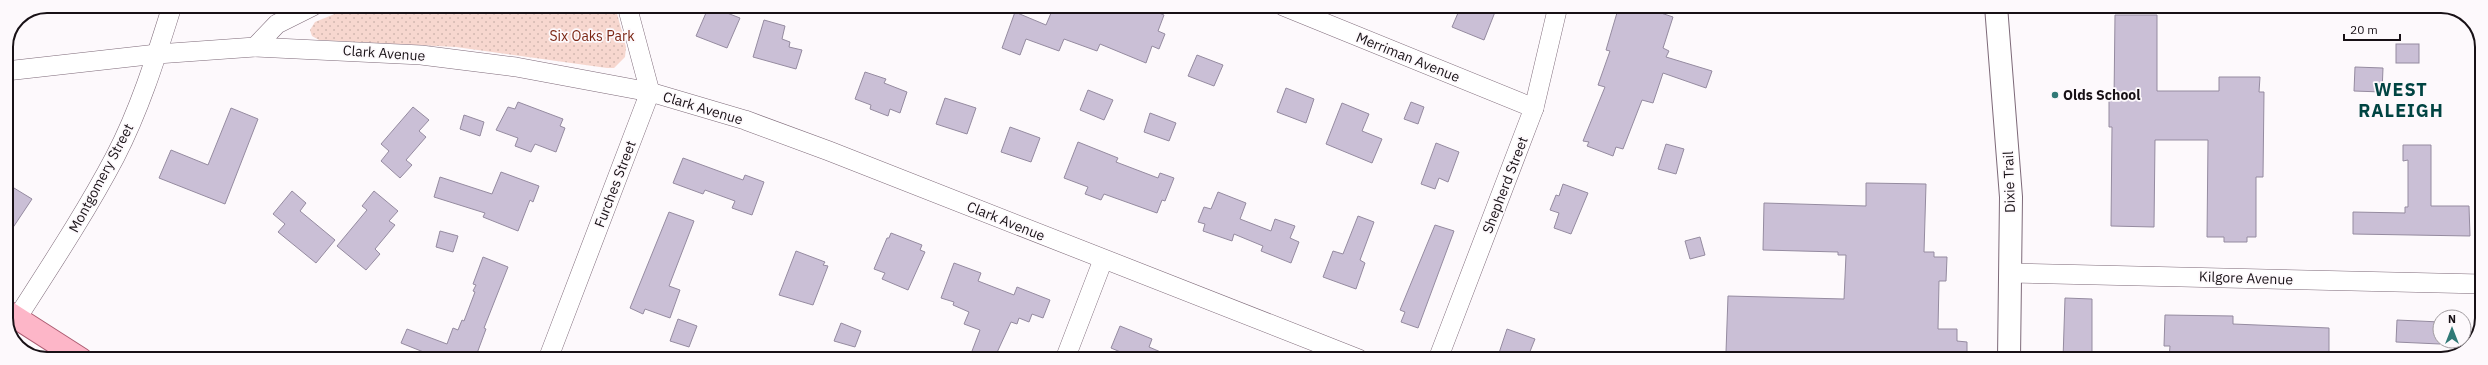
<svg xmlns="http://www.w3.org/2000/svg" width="2488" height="365" font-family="'IBM Plex Sans',sans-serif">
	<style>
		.green { fill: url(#green-dots) }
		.building { fill: #cabfd6; stroke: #958ba0 }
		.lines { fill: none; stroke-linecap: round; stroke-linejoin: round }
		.minor-casing { stroke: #7e6a79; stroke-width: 20 }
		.secondary-casing { stroke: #7e6a79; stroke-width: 24 }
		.primary-casing { stroke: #ac5c72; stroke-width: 24 }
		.minor { stroke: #fff; stroke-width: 19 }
		.secondary { stroke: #fff; stroke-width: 22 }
		.primary { stroke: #fdb6c8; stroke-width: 22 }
		.poi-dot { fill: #307976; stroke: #fdf9fc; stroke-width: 1.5 }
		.labels { text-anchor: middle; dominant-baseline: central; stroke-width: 3.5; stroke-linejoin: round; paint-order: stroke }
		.park-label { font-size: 14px; fill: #7b2715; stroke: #fdf9fc }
		.street-label { font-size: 14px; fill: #181116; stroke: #fdf9fc }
		.poi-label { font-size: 14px; font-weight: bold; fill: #181116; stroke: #fdf9fc; text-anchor: start }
		.district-label { font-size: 18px; font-weight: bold; letter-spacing: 1px; fill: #004442; stroke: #fdf9fc }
		.rim { fill: none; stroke: #181116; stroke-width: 2 }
	</style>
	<defs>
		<pattern id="green-dots" width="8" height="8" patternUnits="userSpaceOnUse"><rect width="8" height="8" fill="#f7d7cf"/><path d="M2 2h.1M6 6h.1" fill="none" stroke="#d3b8b1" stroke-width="1.8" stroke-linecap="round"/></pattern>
	</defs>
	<rect width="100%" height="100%" fill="#fdf9fc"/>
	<polygon class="green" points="354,6 615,6 626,47 625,57 614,68 607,68 456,47 319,40 312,36 310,30 315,22"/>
	<g class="building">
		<polygon points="709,6 740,18 727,48 696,36"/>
		<polygon points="1054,6 1142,6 1164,15 1158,31 1165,34 1159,49 1152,46 1146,63 1100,44 1097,51 1064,39 1059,51 1026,39 1020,55 1002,48 1015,12 1046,25"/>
		<polygon points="1461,6 1481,6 1495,12 1484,40 1452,27"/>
		<polygon points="1619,6 1640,6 1673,17 1663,48 1669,51 1666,57 1712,71 1706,88 1663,73 1653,103 1642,100 1623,149 1616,147 1613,156 1587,146 1589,142 1583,141 1605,87 1598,85 1610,51 1606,50"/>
		<polygon points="2115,15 2157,15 2157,91 2219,91 2219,77 2260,77 2259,92 2264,92 2263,177 2256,177 2256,237 2247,237 2247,242 2224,242 2224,237 2207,237 2208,140 2155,140 2154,227 2111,226 2112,127 2109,127 2109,100 2114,100"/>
		<polygon points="764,20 785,26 782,39 790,42 789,47 802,50 796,69 753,57"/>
		<rect x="2396" y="44" width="23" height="19"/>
		<polygon points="1197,55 1223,65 1214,86 1188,76"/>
		<polygon points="2355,67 2383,68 2382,92 2354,91"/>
		<polygon points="865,72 886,79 884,83 907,92 900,113 890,109 888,116 870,109 871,105 855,99"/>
		<polygon points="1286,88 1314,99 1306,123 1277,112"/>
		<polygon points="1088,90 1113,100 1104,120 1080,110"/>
		<polygon points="945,98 976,108 967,134 936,124"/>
		<polygon points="518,102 563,119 560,126 565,128 556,152 535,144 531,152 515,146 518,138 496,130 508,107 515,109"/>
		<polygon points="1411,102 1424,107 1418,124 1404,119"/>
		<polygon points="1342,103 1369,114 1362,131 1382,139 1372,163 1326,144"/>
		<polygon points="413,107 429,120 419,131 426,137 406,160 412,165 400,178 381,161 389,151 381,144"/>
		<polygon points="231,108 258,119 225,204 159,178 171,150 208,165"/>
		<polygon points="1150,113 1176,123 1169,141 1144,132"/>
		<polygon points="464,115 484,122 480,136 460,129"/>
		<polygon points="1010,127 1040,138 1031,162 1001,152"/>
		<polygon points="1078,142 1118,158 1116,162 1158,178 1160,173 1174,178 1165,201 1162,200 1157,213 1104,194 1101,200 1085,194 1088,187 1064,178"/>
		<polygon points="1436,143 1459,152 1448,182 1439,178 1435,189 1421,184"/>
		<polygon points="1666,144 1684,149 1676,174 1658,169"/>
		<polygon points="2403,145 2431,145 2431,206 2469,206 2470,236 2353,234 2353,212 2405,213 2405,207 2408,207 2408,160 2403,161"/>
		<polygon points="683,158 743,180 745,175 764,182 752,215 732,208 735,201 705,190 703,194 673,183"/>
		<polygon points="501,172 539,186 533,202 530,200 518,231 483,217 485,213 434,197 440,177 492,194"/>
		<polygon points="1866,183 1926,184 1924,252 1934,252 1934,257 1947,257 1946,281 1939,281 1938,329 1957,329 1957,341 1967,342 1967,359 1813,359 1813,353 1769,352 1768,359 1728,359 1728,352 1726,352 1728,296 1844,299 1846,255 1838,255 1838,252 1763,250 1764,203 1866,206"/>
		<polygon points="1563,184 1588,193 1571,234 1554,228 1559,213 1550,210 1556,195 1559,196"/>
		<polygon points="14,188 32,199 6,238 6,200"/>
		<polygon points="292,191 306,203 300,211 335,240 316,263 278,232 285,224 273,214"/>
		<polygon points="374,191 398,211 389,221 395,225 375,249 380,254 366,270 337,246 367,210 362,206"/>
		<polygon points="1218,192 1246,203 1240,219 1271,231 1275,219 1295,226 1290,238 1299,242 1291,263 1261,251 1263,246 1234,234 1232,241 1203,231 1205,224 1198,222 1204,207 1211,209"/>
		<polygon points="669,212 694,221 669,286 680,290 670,318 645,309 643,314 630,308"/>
		<polygon points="1358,216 1374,222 1360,260 1365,263 1356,289 1323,277 1333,251 1343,254"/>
		<polygon points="1435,225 1454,231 1418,328 1401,322 1405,312 1400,310"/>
		<polygon points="440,231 458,236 453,252 436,247"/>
		<polygon points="891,233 922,245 920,250 925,252 908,290 882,279 885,273 874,269 887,238 889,238"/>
		<polygon points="1700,237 1705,255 1690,259 1685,241"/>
		<polygon points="796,251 825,262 823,265 828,266 813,305 779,295"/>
		<polygon points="483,257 508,267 484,328 486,329 476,356 481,359 441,359 401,343 407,329 447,344 453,328 458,330 462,320 464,321 475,292 473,291 476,285 473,284"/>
		<polygon points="954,263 981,273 978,281 1014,295 1017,287 1050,300 1043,318 1032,314 1029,322 1019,318 1017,324 1011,322 994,359 969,359 980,330 964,324 969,312 953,305 954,302 941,298"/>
		<polygon points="2065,298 2092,299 2092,359 2063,359"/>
		<polygon points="2165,315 2233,316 2233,324 2329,328 2329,355 2191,352 2191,359 2169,359 2170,346 2164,346"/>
		<polygon points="678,319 697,326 689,347 670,341"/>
		<polygon points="2397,320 2440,322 2440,344 2396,342"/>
		<polygon points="841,323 861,331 855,347 834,341"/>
		<polygon points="1120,326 1152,339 1149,347 1177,359 1137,359 1111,348"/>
		<polygon points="1507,329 1535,339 1527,359 1497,359"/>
	</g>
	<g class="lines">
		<defs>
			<g id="minor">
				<polyline points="1283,6 1534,108"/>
				<polyline points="255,47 277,24 313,6"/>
				<polyline points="6,71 157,54 255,47 421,55 516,67 650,92 745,120 829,151 1359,359"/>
				<polyline points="2011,273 2482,284"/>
				<path d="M17,318C51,265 86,212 115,157C140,109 156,57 172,6"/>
				<polyline points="548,359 650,92 627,6"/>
				<polyline points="1065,359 1103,260"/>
				<polyline points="1438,359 1534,108 1558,6"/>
			</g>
			<polyline id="secondary" points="1996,6 2011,197 2009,359"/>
			<polyline id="primary" points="6,311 81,359"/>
		</defs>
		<use href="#minor" class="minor-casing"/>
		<use href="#secondary" class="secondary-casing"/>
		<use href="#primary" class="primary-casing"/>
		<use href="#minor" class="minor"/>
		<use href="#secondary" class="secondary"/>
		<use href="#primary" class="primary"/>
	</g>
	<circle class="poi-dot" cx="2055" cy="95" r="4"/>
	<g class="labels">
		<g class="park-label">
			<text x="592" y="36">Six Oaks Park</text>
		</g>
		<g class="street-label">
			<text transform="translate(384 53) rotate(4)">Clark Avenue</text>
			<text transform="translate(1408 57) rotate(22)">Merriman Avenue</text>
			<text transform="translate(703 108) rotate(17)">Clark Avenue</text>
			<text transform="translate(101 178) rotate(-62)">Montgomery Street</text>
			<text transform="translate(2009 182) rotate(-92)">Dixie Trail</text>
			<text transform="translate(615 184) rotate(-69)">Furches Street</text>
			<text transform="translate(1505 185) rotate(-69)">Shepherd Street</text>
			<text transform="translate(1006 221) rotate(22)">Clark Avenue</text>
			<text transform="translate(2246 278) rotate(2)">Kilgore Avenue</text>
		</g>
		<g class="poi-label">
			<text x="2063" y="95">Olds School</text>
		</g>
		<g class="district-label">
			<text x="2401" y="89">WEST<tspan x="2401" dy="21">RALEIGH</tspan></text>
		</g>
	</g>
	<path d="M0 0H2488V365H0ZM47 13H2441A34 34 0 0 1 2475 47V318A34 34 0 0 1 2441 352H47A34 34 0 0 1 13 318V47A34 34 0 0 1 47 13Z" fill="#fdf9fc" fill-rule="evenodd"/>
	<path class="rim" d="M47 13H2441A34 34 0 0 1 2475 47V318A34 34 0 0 1 2441 352H47A34 34 0 0 1 13 318V47A34 34 0 0 1 47 13Z"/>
	<g transform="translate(2452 329)"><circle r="19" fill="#fdf9fc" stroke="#a19ca0"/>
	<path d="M0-3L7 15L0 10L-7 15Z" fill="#307976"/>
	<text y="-6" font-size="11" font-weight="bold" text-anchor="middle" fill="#181116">N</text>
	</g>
	<path d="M2344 34v6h56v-6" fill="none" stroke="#181116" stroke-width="2"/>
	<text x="2350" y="34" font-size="12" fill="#181116" stroke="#fdf9fc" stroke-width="3" paint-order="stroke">20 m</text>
</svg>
